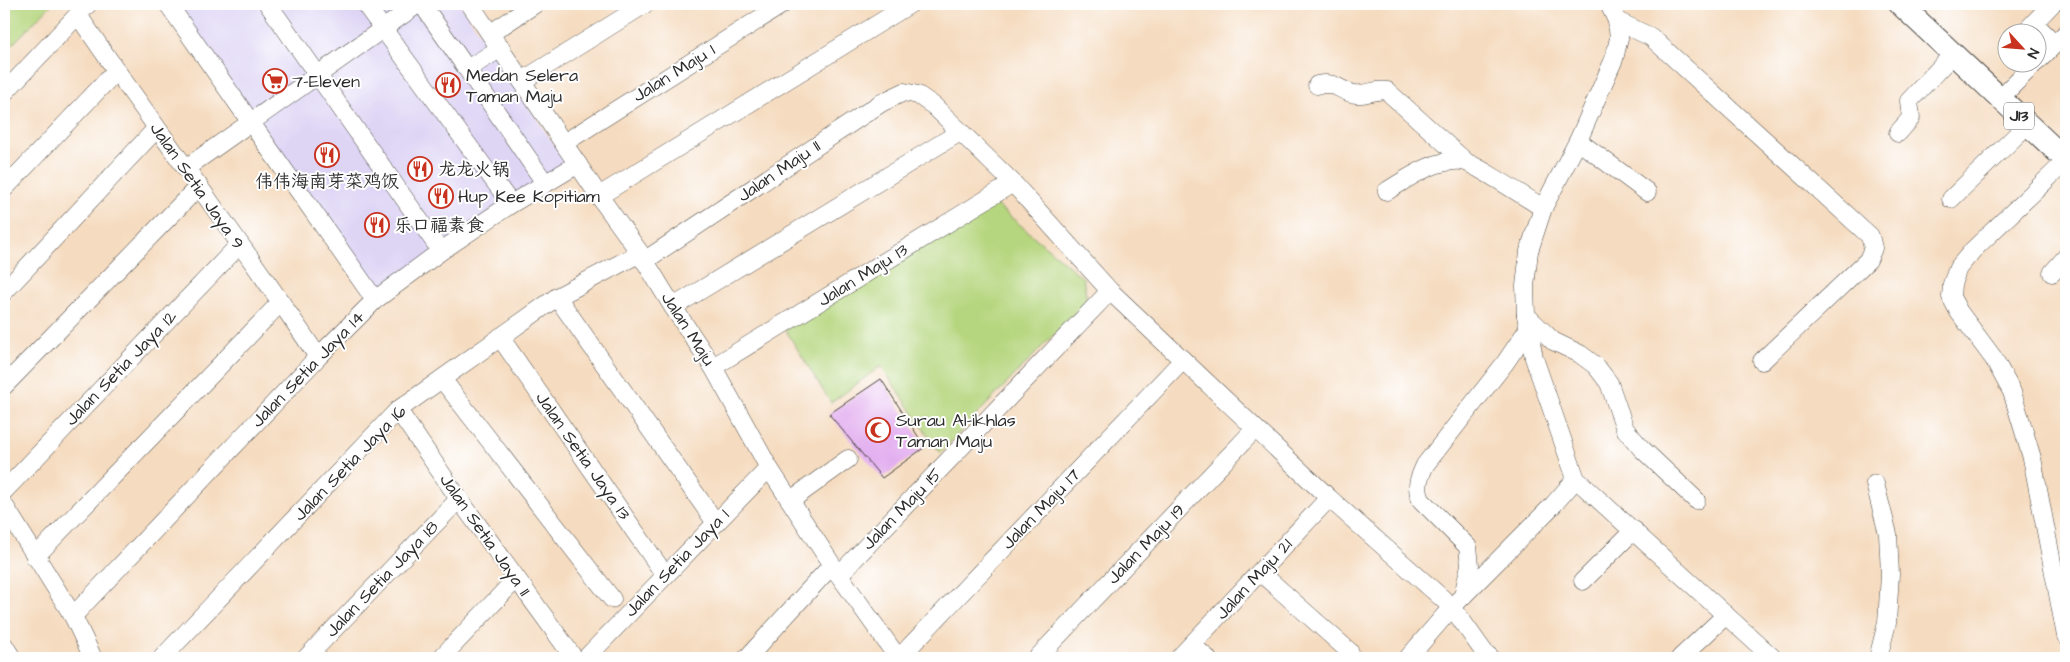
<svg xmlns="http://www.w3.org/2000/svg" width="2070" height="662" font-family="'Architects Daughter','LXGW WenKai TC',sans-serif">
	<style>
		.built { fill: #ded5f5 }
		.green { fill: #b5d67e; stroke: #708054 }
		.building { fill: #e2adef }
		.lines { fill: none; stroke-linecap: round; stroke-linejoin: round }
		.minor-casing { stroke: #494541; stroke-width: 19 }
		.major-casing { stroke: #494541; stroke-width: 24 }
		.minor { stroke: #fff; stroke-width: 18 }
		.major { stroke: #fff; stroke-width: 22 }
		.labels { text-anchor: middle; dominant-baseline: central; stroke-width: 4; stroke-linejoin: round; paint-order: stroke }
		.shield { fill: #fff; stroke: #6b6b6b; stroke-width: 1 }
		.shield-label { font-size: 16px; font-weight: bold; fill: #2b2b2b }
		.street-label { font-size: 18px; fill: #2b2b2b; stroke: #fff }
		.poi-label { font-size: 18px; fill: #2b2b2b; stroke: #fff; text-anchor: start }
	</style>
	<rect width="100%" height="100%" fill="#fff"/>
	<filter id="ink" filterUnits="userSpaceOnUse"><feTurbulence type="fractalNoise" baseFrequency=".02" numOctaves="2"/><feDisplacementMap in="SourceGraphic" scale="10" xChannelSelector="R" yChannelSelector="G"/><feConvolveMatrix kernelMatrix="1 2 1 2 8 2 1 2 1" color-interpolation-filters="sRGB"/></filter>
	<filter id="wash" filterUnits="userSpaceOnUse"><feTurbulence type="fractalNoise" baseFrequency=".0096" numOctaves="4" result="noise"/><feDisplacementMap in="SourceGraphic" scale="20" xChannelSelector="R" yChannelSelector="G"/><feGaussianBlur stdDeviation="1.12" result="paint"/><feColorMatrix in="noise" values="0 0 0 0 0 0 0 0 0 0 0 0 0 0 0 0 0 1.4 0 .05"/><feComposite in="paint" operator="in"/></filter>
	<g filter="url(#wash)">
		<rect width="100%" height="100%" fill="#f5dbbf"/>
		<polygon class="built" points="164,4 460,4 573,173 510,210 376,307"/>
		<g class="green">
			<polygon points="4,4 52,4 4,53"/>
			<polygon points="993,202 1083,278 1087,300 940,453 881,366 831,403 785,329"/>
		</g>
		<g id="blocks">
			<polygon class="building" points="881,379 925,447 882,478 829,414"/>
		</g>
	</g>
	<g filter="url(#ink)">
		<use href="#blocks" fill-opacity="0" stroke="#494541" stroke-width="1"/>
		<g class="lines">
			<defs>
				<g id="minor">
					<polyline points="168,4 375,300"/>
					<polyline points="268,4 441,251"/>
					<polyline points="365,4 511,204"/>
					<polyline points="422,4 467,69"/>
					<polyline points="470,4 599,196 640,253 673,307 713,367 769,468 832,565 898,658"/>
					<polyline points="1609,4 1617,21 1619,38 1614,59 1578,141 1543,208 1529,251 1525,286 1526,315 1534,358 1576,479 1773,658"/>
					<path d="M78,15C156,130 241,241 318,357"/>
					<polyline points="1617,21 1651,37 1870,236 1873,248 1868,260 1762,361"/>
					<polyline points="2034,23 2055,44"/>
					<polyline points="2025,32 2052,4"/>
					<polyline points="491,33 535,4"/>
					<polyline points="501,48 467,69 545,183"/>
					<polyline points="2038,61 2066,33"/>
					<polyline points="522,81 645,4"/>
					<path d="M1317,85C1338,81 1338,91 1355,94C1366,96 1376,88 1387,91L1465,161"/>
					<polyline points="4,93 88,4"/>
					<polyline points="2000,98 2036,62"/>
					<polyline points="1898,133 1911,118 1909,101 1953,54"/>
					<polyline points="1578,141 1647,192"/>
					<polyline points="564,143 783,4"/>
					<polyline points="2066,161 1973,250 1958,268 1952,284 1951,297 1959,312 1994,359 2012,392 2032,458 2066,636"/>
					<polyline points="186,168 418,4"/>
					<polyline points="4,189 116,71"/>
					<path d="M1387,191C1410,177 1434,159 1462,161C1472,162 1530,200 1543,208"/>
					<polyline points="599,196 910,4"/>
					<polyline points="1951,199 2028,124"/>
					<polyline points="644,261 881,103 904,92 918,95 934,106 1013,183 1110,291 1329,498 1452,607 1484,652 1491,658"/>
					<polyline points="2052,273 2066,257"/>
					<polyline points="4,292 156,129"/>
					<polyline points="557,297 716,523"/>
					<polyline points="673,307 960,132"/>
					<polyline points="1526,315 1553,341 1580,354 1596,366 1609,383 1625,429 1641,448 1696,500"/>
					<polyline points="500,337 665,575"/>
					<polyline points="713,367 1013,183"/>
					<polyline points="442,379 612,599"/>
					<polyline points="4,386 199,186"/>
					<polyline points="398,410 459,499 574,658"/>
					<polyline points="1875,484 1888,534 1890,574 1887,623 1878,658"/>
					<polyline points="4,491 239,245"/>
					<polyline points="791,500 848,459"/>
					<polyline points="4,505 73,616 93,658"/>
					<polyline points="35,557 281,302"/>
					<polyline points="1261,573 1350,652"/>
					<polyline points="839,575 1110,291"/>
					<polyline points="1583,581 1634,530"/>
					<path d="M1463,596L1470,565L1468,547L1421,500C1415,486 1419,478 1425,465L1505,363L1528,329"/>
					<polyline points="73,616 318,357 375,300 441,251 511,204 578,164"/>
					<polyline points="4,645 12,658"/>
					<polyline points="1192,645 1207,658"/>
					<polyline points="162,658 398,410 557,297 640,253"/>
					<polyline points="306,658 459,499"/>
					<polyline points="441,658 516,579"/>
					<polyline points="586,658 769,468"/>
					<polyline points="747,658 832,565"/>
					<polyline points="899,658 1183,360"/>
					<polyline points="1037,658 1255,429"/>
					<polyline points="1179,658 1329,498"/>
					<polyline points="1408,658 1452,607 1553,505 1576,479"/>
					<polyline points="1680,658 1726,615"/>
				</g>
				<polyline id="major" points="1900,4 2066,160"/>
			</defs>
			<use href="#minor" class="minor-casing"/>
			<use href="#major" class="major-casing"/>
			<use href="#minor" class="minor"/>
			<use href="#major" class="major"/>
		</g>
	</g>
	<defs>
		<symbol id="supermarket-ring" viewBox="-11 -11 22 22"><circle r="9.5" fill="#fff" stroke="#c8321e" stroke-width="1.5"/><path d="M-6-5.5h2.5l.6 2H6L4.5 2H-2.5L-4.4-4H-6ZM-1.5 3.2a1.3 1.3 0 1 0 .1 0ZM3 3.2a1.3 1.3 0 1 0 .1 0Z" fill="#c8321e"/></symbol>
		<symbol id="restaurant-ring" viewBox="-11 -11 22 22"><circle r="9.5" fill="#fff" stroke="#c8321e" stroke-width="1.5"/><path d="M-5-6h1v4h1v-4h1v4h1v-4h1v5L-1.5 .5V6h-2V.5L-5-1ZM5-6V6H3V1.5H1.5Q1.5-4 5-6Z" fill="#c8321e"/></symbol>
		<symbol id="mosque-ring" viewBox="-11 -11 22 22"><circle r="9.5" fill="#fff" stroke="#c8321e" stroke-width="1.5"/><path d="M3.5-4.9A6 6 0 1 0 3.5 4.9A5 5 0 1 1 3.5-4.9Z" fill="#c8321e"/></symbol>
	</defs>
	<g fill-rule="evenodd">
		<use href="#supermarket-ring" x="261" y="67" width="28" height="28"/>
		<use href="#restaurant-ring" x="434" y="71" width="28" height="28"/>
		<use href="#restaurant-ring" x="313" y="141" width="28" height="28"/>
		<use href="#restaurant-ring" x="406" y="155" width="28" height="28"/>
		<use href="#restaurant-ring" x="427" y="182" width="28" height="28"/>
		<use href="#restaurant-ring" x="363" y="211" width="28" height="28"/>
		<use href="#mosque-ring" x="864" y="416" width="28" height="28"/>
	</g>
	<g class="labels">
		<rect class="shield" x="2004" y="102.5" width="30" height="27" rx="4"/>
		<g class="shield-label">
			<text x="2019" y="116">J13</text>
		</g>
		<g class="street-label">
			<text transform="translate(674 73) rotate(-32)">Jalan Maju 1</text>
			<text transform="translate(779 171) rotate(-34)">Jalan Maju 11</text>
			<text transform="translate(197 186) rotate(55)">Jalan Setia Jaya 9</text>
			<text transform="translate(863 275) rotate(-32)">Jalan Maju 13</text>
			<text transform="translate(688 329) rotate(57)">Jalan Maju</text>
			<text transform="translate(121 368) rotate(-46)">Jalan Setia Jaya 12</text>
			<text transform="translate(308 369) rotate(-46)">Jalan Setia Jaya 14</text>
			<text transform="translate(583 456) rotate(55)">Jalan Setia Jaya 13</text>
			<text transform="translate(350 463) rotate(-46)">Jalan Setia Jaya 16</text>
			<text transform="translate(902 509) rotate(-46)">Jalan Maju 15</text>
			<text transform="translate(1041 509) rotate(-46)">Jalan Maju 17</text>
			<text transform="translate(485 535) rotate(55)">Jalan Setia Jaya 11</text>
			<text transform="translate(1146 544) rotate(-46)">Jalan Maju 19</text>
			<text transform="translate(677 563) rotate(-46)">Jalan Setia Jaya 1</text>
			<text transform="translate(382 579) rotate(-46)">Jalan Setia Jaya 18</text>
			<text transform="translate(1254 579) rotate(-47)">Jalan Maju 21</text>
		</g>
		<g class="poi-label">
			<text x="466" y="75">Medan Selera<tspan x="466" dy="21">Taman Maju</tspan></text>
			<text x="292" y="81">7-Eleven</text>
			<text x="438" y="169">龙龙火锅</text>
			<text x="327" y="181" text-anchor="middle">伟伟海南芽菜鸡饭</text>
			<text x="458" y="196">Hup Kee Kopitiam</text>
			<text x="394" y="225">乐口福素食</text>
			<text x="896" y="420">Surau Al-ikhlas<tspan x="896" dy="21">Taman Maju</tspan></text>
		</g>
	</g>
	<rect width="2070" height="662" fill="none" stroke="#fff" stroke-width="20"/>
	<g transform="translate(2022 48) rotate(116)"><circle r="24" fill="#ffffff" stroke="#aaaaaa"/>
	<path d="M0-4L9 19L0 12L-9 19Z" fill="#c8321e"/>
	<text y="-8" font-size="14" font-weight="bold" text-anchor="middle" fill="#2b2b2b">N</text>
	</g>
</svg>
